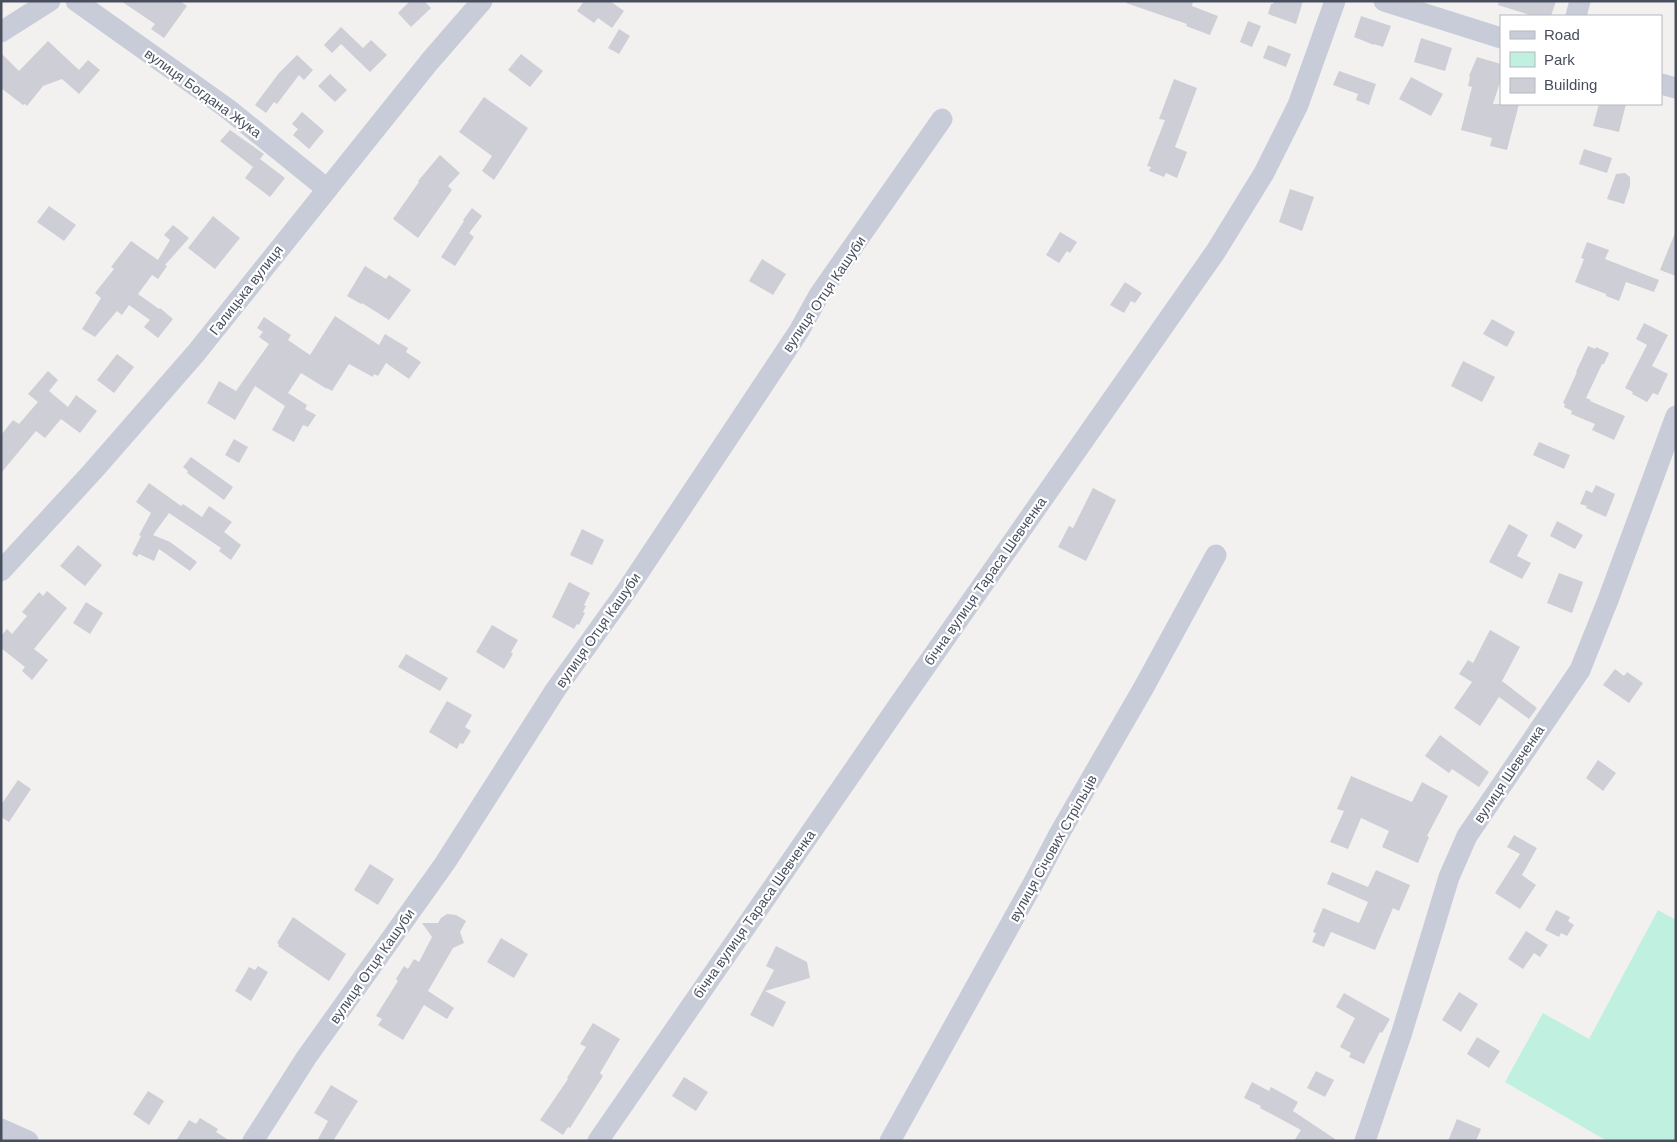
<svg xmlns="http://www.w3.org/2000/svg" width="1677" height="1142" font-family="Helvetica,sans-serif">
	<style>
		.green { fill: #c0f0df }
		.building { fill: #cdced6 }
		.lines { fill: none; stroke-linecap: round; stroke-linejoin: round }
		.minor { stroke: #c7ccd8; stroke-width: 21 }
		.labels { text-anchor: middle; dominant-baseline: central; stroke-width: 4.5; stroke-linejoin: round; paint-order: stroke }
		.street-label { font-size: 14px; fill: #484e5e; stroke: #fff }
	</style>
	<rect width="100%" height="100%" fill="#f3f1f0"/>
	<polygon class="green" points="1658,910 1676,920 1676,1141 1607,1141 1505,1082 1543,1013 1589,1039"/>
	<g class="building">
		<polygon points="121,1 180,1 187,6 164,38 151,29 155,24"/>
		<polygon points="410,1 424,1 431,8 411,27 398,13"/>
		<polygon points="584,1 610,1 624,11 612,28 598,18 594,23 577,11"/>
		<polygon points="1127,1 1193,1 1192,6 1218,16 1210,35 1186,26 1187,24 1126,3"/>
		<polygon points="1274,1 1303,1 1296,24 1268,14 1271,4 1273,4"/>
		<polygon points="1499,1 1556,1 1551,16 1533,16 1498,5"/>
		<polygon points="1361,16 1391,26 1383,47 1374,44 1374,45 1354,37"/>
		<polygon points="1248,21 1261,26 1252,47 1240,42"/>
		<polygon points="341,27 363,48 371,40 387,55 370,72 341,44 332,53 324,45"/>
		<polygon points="619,29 630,36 619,54 608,48"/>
		<polygon points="1421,38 1452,48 1445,71 1414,62"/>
		<polygon points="48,41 79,70 88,60 100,70 79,94 62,79 43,86 27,106 25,104 23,105 1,88 1,53 19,71"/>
		<polygon points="1268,45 1291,54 1286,67 1263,58"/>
		<polygon points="521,54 543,71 530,87 508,70"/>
		<polygon points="297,55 313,70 304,80 299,75 277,104 274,102 266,113 255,105 279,73"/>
		<polygon points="1477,57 1501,64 1501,79 1493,104 1519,104 1507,150 1490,146 1492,138 1461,130 1472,87 1468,86 1470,77 1469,76"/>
		<polygon points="1339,71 1376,84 1369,105 1356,100 1358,94 1333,85"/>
		<polygon points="330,74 347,90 335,102 318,86"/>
		<polygon points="1411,77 1443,94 1431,116 1399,99"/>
		<polygon points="1174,79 1197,88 1175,147 1187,152 1177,178 1166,173 1164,177 1149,171 1151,167 1147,166 1165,120 1159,119"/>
		<polygon points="484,97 528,128 494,180 482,171 492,156 459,132"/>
		<polygon points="1599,104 1626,104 1619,132 1593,126"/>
		<polygon points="302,112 324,131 309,149 293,135 298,129 292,124"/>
		<polygon points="230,130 264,154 260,159 285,178 270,197 245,178 253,167 220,141"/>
		<polygon points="1584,149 1612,158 1607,173 1579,164"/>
		<polygon points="440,155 460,173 448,186 452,190 418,238 393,219 419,182 418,181"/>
		<polygon points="1625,173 1630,177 1630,186 1624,204 1607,199 1616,174"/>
		<polygon points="1290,189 1314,197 1302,231 1279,222"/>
		<polygon points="49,206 76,225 64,241 37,222"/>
		<polygon points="472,208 482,216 469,233 474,237 455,266 441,257 464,221 463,220"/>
		<polygon points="213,216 240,238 215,269 188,248"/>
		<polygon points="173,225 189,238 165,265 167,266 158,279 152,275 138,294 159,309 160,308 173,319 158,338 144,327 150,320 129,305 122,315 117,311 95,337 82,329 101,298 95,293 114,269 111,267 131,241 158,260 170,240 164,235"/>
		<polygon points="1060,232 1077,242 1070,253 1067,251 1059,263 1046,255"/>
		<polygon points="1675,233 1676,233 1676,276 1660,270"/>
		<polygon points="1587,242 1609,250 1605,259 1659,280 1654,292 1626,282 1619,301 1606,296 1606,294 1575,282 1584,259 1581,258"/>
		<polygon points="762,259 786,274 773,295 749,281"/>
		<polygon points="365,266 386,279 389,275 411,290 389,320 362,303 361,304 347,296"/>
		<polygon points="1125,282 1142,293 1135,303 1131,301 1124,313 1110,305"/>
		<polygon points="335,316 379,345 385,334 408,348 406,352 421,362 409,379 386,363 378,376 374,374 373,377 349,364 332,391 327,388 327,389 301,373 288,393 307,405 305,409 316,415 308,427 303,425 294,442 272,430 285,406 255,386 235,420 207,403 219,381 236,391 269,344 259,337 263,332 257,328 264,317 291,335 288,340 310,355"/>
		<polygon points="1492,319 1515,332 1507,347 1483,334"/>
		<polygon points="1644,323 1668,335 1652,366 1668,374 1658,395 1653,393 1647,402 1632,394 1633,392 1625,388 1647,345 1636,339"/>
		<polygon points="1588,346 1595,349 1596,347 1609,353 1604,364 1602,364 1586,398 1591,400 1590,401 1625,416 1614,440 1592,430 1595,424 1571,414 1572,411 1564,407 1565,404 1563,403 1577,372 1576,372"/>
		<polygon points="117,354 134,367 114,393 97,380"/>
		<polygon points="1463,361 1495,377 1482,402 1451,386"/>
		<polygon points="48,371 58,380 49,391 68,407 76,395 97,411 80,433 61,419 45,438 36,431 1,473 1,435 13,420 19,424 38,402 28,394"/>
		<polygon points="234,439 248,447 239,463 225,455"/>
		<polygon points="1539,442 1570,455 1564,469 1533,455"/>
		<polygon points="191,457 233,487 224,500 187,473 188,471 183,467"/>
		<polygon points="149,483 181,506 183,504 202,517 209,506 232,522 224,532 241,545 231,560 219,551 221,548 169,513 153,535 170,542 197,562 190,571 159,549 154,561 139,554 137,557 132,554 141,536 139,535 151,513 136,502"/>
		<polygon points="1596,485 1615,494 1606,517 1586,508 1587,506 1580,504 1586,490 1592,493"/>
		<polygon points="1093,488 1116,500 1086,561 1058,547 1069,526 1073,528"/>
		<polygon points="1557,521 1583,535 1575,549 1550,536"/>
		<polygon points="1509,524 1528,535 1517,556 1531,563 1522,579 1489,562"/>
		<polygon points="582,529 604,540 592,565 570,555"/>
		<polygon points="78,545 102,565 85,586 60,566"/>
		<polygon points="1559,573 1583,582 1572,613 1547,603"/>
		<polygon points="569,582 590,593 584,605 586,606 583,612 585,613 579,625 577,624 574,629 552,617"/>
		<polygon points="47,591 67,608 34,649 48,660 32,680 22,671 25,667 1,648 1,636 7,629 12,634 27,616 22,612 39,592 43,596"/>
		<polygon points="86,602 103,613 90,634 73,623"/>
		<polygon points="492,625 518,640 511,652 513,654 504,669 476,652"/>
		<polygon points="1490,630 1520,647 1502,681 1537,708 1529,719 1499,697 1480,726 1454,708 1472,682 1459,674 1468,660 1473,663"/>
		<polygon points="406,654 448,678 440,691 398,667"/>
		<polygon points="1615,669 1624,676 1627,672 1643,683 1629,703 1603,685"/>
		<polygon points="447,701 472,715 465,727 471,731 463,744 460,743 457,749 429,732"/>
		<polygon points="1440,735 1489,772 1479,787 1452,769 1449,773 1425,756"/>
		<polygon points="1598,760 1616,773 1603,791 1586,778"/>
		<polygon points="1351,776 1412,802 1422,782 1448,796 1427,836 1429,837 1418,863 1382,847 1389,831 1361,818 1348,849 1330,842 1344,811 1337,809"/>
		<polygon points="18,780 31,789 9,822 1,817 1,805"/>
		<polygon points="1514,835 1537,848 1522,875 1536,885 1520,909 1495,893 1520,854 1507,847"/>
		<polygon points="370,864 394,879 378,905 354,890"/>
		<polygon points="1376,870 1410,885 1399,911 1393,908 1375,950 1331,932 1324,947 1312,942 1316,933 1313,932 1323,908 1359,923 1368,902 1327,884 1332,872 1368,887"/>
		<polygon points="1556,910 1570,917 1568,921 1574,925 1567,936 1561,933 1559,937 1545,930"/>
		<polygon points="447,914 456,915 466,921 460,932 464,943 453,948 428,991 454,1008 447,1019 424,1005 403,1040 378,1025 382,1019 376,1016 398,981 396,979 404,966 408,969 414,959 419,962 432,937 422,923 438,923 441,918"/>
		<polygon points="293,917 346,954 329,981 278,946 279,944 277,943"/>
		<polygon points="1526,931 1548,945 1540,957 1534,953 1523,969 1508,959"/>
		<polygon points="501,938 528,954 514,978 487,962"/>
		<polygon points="776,946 807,962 810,978 765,991 786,1002 773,1027 750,1015 774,970 766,966"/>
		<polygon points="258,966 268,972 251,1001 235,991 249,967 255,970"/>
		<polygon points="1459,992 1478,1004 1461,1032 1442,1020"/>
		<polygon points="1344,993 1390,1019 1382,1033 1380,1032 1364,1064 1349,1057 1351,1053 1340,1047 1355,1018 1336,1007"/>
		<polygon points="593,1023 620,1039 600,1073 603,1076 570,1128 568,1127 563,1135 540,1120 568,1079 567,1078 586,1047 580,1044"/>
		<polygon points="1477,1037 1500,1051 1489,1068 1467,1054"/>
		<polygon points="1316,1071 1334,1080 1325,1097 1307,1088"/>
		<polygon points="684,1077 708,1092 696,1111 672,1096"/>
		<polygon points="1252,1082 1269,1091 1271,1087 1298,1102 1293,1111 1335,1139 1334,1141 1294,1141 1301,1130 1260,1108 1261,1106 1244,1098"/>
		<polygon points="331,1085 358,1101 333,1141 317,1141 328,1121 314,1113"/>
		<polygon points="148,1091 164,1101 149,1125 133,1114"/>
		<polygon points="200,1118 218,1129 216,1132 230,1141 176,1141 189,1120 196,1124"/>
		<polygon points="1457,1119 1481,1129 1476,1141 1448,1141"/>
	</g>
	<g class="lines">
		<g class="minor">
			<polyline points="76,1 228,109 327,189"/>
			<polyline points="1384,1 1501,38"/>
			<polyline points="1576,16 1580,1"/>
			<polyline points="1,32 50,1"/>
			<polyline points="1661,84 1676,88"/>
			<polyline points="1,571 93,471 196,353 430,61 482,1"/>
			<polyline points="1,1129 28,1141"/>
			<polyline points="253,1141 306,1058 445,863 556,689 627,590 799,331 819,295 942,119"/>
			<polyline points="598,1141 900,703 1216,251 1264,173 1298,105 1335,1"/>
			<polyline points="890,1141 1035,880 1058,836 1144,687 1216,555"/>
			<polyline points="1365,1141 1402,1032 1449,877 1467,836 1580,670 1608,600 1676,416"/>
		</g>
	</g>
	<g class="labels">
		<g class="street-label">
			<text transform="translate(203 93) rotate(36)">вулиця Богдана Жука</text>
			<text transform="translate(246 290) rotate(-52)">Галицька вулиця</text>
			<text transform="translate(824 294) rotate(-56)">вулиця Отця Кашуби</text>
			<text transform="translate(985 581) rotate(-55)">бічна вулиця Тараса Шевченка</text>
			<text transform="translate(598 630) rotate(-55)">вулиця Отця Кашуби</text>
			<text transform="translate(1509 774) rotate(-56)">вулиця Шевченка</text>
			<text transform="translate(1053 848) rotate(-61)">вулиця Січових Стрільців</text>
			<text transform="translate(754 914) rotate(-55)">бічна вулиця Тараса Шевченка</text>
			<text transform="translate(372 966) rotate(-55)">вулиця Отця Кашуби</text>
		</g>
	</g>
	<rect width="1677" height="1142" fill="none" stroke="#484e5e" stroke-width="5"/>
	<rect x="1500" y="15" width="162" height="90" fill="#ffffff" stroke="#b6b8bf"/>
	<rect x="1510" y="31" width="25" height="8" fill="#c7ccd8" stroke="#b6b8bf"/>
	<text x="1544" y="40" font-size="15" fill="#484e5e">Road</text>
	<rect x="1510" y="52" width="25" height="15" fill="#c0f0df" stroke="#b6b8bf"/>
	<text x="1544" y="65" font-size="15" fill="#484e5e">Park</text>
	<rect x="1510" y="78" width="25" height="15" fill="#cdced6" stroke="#b6b8bf"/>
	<text x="1544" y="90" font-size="15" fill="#484e5e">Building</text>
</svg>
